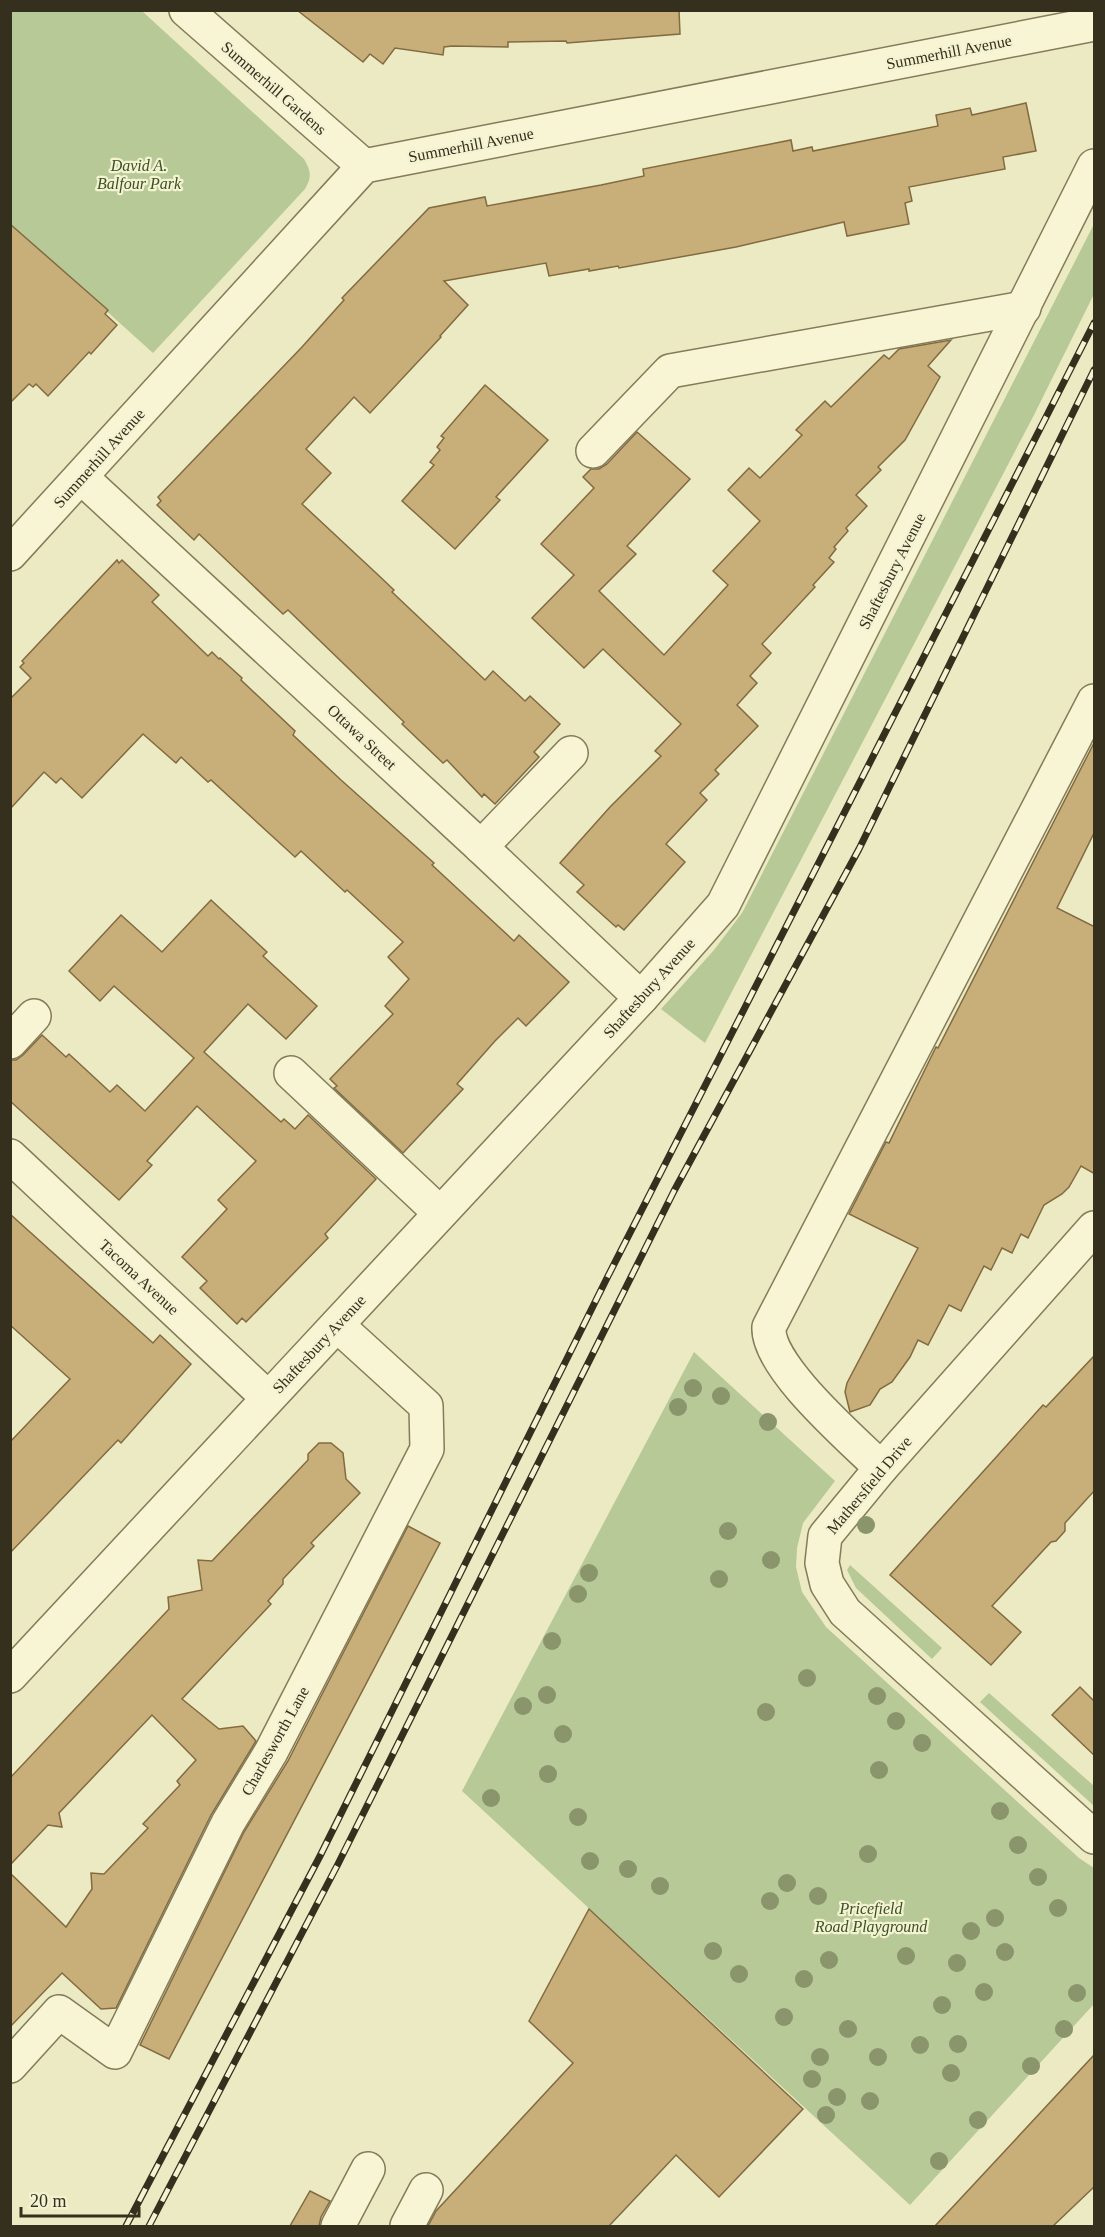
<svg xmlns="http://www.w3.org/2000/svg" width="1105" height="2237" font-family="'Times New Roman',serif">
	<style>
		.green { fill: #b6c996 }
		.building { fill: #c8ae79; stroke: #826b41; stroke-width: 1.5 }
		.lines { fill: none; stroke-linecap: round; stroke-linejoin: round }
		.minor-casing { stroke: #847b5a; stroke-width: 36 }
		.minor { stroke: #f7f5d4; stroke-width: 33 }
		.rail-casing { stroke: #352f1e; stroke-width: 7 }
		.rail { stroke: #f3f2d1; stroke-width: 4.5; stroke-dasharray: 14; stroke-linecap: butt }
		.tree { fill: #8a956c }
		.labels { text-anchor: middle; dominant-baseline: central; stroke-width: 4.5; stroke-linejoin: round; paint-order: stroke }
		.street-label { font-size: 16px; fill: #352f1e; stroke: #f3f2d1 }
		.park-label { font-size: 16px; font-style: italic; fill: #3a5025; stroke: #f3f2d1 }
	</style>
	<rect width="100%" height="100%" fill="#eceac2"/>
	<g class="green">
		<path d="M10,11H142L304,159C311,171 312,177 305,189L153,353L11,225Z"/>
		<polygon points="1094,224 1094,294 1034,415 705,1043 661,1009 714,950 742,913"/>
		<polygon points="694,1352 835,1481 803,1523 797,1548 796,1567 802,1592 826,1627 1079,1858 1094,1868 1094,2004 910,2205 462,1791"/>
		<polygon points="850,1565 942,1648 932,1659 856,1588 847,1570"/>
		<polygon points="989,1693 1094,1786 1094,1806 980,1702"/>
	</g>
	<g class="building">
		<polygon points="297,10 679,10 680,34 567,43 566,41 508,42 508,47 452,46 444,47 443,55 395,48 383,64 370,54 363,62"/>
		<polygon points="1026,103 1036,151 1003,157 1005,169 909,187 912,201 905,203 909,224 847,236 844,222 736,247 619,268 618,266 589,271 589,269 549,276 546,263 444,281 468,305 440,336 441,337 370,413 354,397 306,449 331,473 302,504 375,572 394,590 392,592 485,680 493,671 525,701 530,696 560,724 534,752 539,757 495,804 484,794 482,797 447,760 443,763 402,724 404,722 288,610 283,614 199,534 194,540 157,505 161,501 158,497 302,347 344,300 342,298 429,208 485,197 487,206 601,185 644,176 643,169 791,140 793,151 812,147 813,151 938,126 936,115 970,108 972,115"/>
		<polygon points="10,224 108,310 105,314 117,325 91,354 89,352 48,396 36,384 33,387 29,384 10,403"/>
		<polygon points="951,340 928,366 940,377 905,440 878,467 881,470 856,495 867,506 846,528 848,531 834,547 836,549 829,558 834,562 813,585 815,587 762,644 771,653 750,676 757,683 737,705 758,726 715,770 719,774 700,793 707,800 666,844 685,862 624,930 618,925 616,927 577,892 584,885 560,863 610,807 661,756 655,751 681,724 603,649 584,668 532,618 574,575 541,544 594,488 583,477 591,469 599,469 607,464 637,432 690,479 627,546 636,554 599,591 664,655 728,585 713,571 760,521 728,490 749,468 760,478 802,435 796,430 825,401 831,407 884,355 889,359 899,349"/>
		<polygon points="485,385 548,440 496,497 500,500 455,549 402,501 434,465 430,462 440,450 437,447 444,438 441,436"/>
		<polygon points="117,560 119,563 122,560 159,595 152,602 208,656 212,652 219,659 220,658 242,678 241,680 295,731 293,735 341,780 434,863 432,865 514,941 519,935 569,982 526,1026 518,1018 495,1041 457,1084 463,1089 403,1153 334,1088 337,1086 330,1079 393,1014 385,1006 409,979 388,957 403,942 347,890 345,892 301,851 295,857 211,780 208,782 181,757 176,763 143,734 82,798 61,778 56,783 44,772 10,809 10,699 31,678 20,667 24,663 22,661"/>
		<polygon points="1095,741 1095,831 1057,908 1095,927 1095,1174 1081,1166 1069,1187 1062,1194 1044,1205 1028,1238 1021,1234 1012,1253 1002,1248 991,1270 984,1266 961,1311 949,1305 928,1345 918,1340 910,1357 892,1382 880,1389 870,1405 850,1412 845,1392 847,1383 918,1248 849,1214 886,1142 889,1143 936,1047 938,1048"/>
		<polygon points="211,900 267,952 263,956 317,1006 286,1039 248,1004 204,1052 281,1122 284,1119 295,1129 308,1115 376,1179 325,1234 328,1238 246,1322 242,1318 237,1324 200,1288 207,1281 182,1257 227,1209 218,1200 256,1161 197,1106 147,1161 152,1165 119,1200 10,1101 10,1060 16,1060 23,1055 42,1035 66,1057 69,1054 110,1092 117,1085 145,1111 194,1058 114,986 100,1001 69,971 121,915 162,952"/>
		<polygon points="10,1214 153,1343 160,1335 191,1364 121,1443 118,1440 10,1553 10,1442 70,1379 10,1325"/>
		<polygon points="1095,1355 1095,1490 1065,1523 1065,1531 1056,1541 1051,1542 992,1606 1021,1632 991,1665 890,1575 1043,1405 1046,1407"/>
		<polygon points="319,1443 331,1443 343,1453 346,1479 360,1493 311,1543 314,1546 283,1579 283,1584 268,1601 271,1604 182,1699 219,1729 243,1726 256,1741 211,1815 116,2008 101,2009 62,1973 10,2027 10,1873 66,1927 92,1889 91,1873 104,1874 148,1828 143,1824 180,1785 177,1781 196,1760 152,1715 59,1813 62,1827 48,1825 10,1865 10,1778 169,1609 168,1597 202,1590 198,1560 212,1561 308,1460 308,1454"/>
		<polygon points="408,1526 440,1543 169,2059 140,2045 244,1832 288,1761"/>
		<polygon points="1080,1687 1095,1702 1095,1756 1052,1715"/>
		<polygon points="589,1909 803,2109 719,2197 676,2155 609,2226 428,2226 436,2211 573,2063 529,2021"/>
		<polygon points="1095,2054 1095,2186 1053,2226 935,2226"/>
		<polygon points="310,2191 330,2201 321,2217 319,2226 290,2226"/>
	</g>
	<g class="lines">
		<defs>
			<g id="minor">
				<polyline points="186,10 364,166"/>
				<polyline points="593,451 670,371 1024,308"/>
				<polyline points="81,477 481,847 641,998"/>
				<polyline points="10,554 364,166 1094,24"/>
				<polyline points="481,847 571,753"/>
				<polyline points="10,1042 34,1016"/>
				<polyline points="291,1073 440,1213"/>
				<polyline points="10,1156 268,1398"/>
				<polyline points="1094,1228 881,1468 825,1536 822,1563 827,1584 845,1612 1094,1837"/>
				<path d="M881,1468C853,1440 766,1366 769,1327L1094,701"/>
				<polyline points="10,1676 641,998 723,905 1094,166"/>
				<polyline points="10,2066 59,2012 115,2052 228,1823 271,1752 427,1449 426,1406 337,1325"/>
				<polyline points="338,2226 368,2169"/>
				<polyline points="407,2226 426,2190"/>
			</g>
		</defs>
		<use href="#minor" class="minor-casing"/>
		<use href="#minor" class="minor"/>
		<defs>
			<g id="rail">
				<polyline points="126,2226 320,1856 608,1276 1094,323"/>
				<polyline points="149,2226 338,1864 674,1191 859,849 1094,370"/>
			</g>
		</defs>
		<use href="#rail" class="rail-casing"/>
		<use href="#rail" class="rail"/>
	</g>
	<g class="tree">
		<circle cx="693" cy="1388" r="9"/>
		<circle cx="721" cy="1396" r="9"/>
		<circle cx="678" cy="1407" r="9"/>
		<circle cx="768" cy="1422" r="9"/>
		<circle cx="866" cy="1525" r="9"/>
		<circle cx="728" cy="1531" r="9"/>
		<circle cx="771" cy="1560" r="9"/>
		<circle cx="589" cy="1573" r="9"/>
		<circle cx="719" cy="1579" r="9"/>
		<circle cx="578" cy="1594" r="9"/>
		<circle cx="552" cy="1641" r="9"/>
		<circle cx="807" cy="1678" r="9"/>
		<circle cx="547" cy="1695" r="9"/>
		<circle cx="877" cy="1696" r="9"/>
		<circle cx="523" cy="1706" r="9"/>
		<circle cx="766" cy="1712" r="9"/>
		<circle cx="896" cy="1721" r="9"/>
		<circle cx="563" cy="1734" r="9"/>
		<circle cx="922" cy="1743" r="9"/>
		<circle cx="879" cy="1770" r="9"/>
		<circle cx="548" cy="1774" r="9"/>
		<circle cx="491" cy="1798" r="9"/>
		<circle cx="1000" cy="1811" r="9"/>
		<circle cx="578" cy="1817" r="9"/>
		<circle cx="1018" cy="1845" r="9"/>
		<circle cx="868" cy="1854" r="9"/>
		<circle cx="590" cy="1861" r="9"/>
		<circle cx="628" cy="1869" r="9"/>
		<circle cx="1038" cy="1877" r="9"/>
		<circle cx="787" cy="1883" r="9"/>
		<circle cx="660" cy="1886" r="9"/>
		<circle cx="818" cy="1896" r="9"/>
		<circle cx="770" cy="1901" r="9"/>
		<circle cx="1058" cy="1908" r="9"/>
		<circle cx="995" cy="1918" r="9"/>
		<circle cx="971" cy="1931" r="9"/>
		<circle cx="713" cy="1951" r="9"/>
		<circle cx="1005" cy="1952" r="9"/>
		<circle cx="906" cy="1956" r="9"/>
		<circle cx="829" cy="1960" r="9"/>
		<circle cx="957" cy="1963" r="9"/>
		<circle cx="739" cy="1974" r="9"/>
		<circle cx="804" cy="1979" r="9"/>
		<circle cx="984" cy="1992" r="9"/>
		<circle cx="1077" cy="1993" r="9"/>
		<circle cx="942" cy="2005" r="9"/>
		<circle cx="784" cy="2017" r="9"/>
		<circle cx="848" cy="2029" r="9"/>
		<circle cx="1064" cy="2029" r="9"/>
		<circle cx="958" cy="2044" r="9"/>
		<circle cx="920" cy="2045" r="9"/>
		<circle cx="820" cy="2057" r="9"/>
		<circle cx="878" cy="2057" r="9"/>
		<circle cx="1031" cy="2066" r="9"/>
		<circle cx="951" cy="2073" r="9"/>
		<circle cx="812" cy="2079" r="9"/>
		<circle cx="837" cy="2097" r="9"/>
		<circle cx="870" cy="2101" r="9"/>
		<circle cx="826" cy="2115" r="9"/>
		<circle cx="978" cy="2120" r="9"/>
		<circle cx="939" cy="2161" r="9"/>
	</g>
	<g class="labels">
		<g class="street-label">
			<text transform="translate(949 52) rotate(-11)">Summerhill Avenue</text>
			<text transform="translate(274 88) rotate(41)">Summerhill Gardens</text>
			<text transform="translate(471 145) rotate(-11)">Summerhill Avenue</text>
			<text transform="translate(99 458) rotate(-48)">Summerhill Avenue</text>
			<text transform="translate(892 571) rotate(-63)">Shaftesbury Avenue</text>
			<text transform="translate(362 737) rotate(43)">Ottawa Street</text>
			<text transform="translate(649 988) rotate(-48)">Shaftesbury Avenue</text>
			<text transform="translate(139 1277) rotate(43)">Tacoma Avenue</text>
			<text transform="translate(319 1344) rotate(-47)">Shaftesbury Avenue</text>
			<text transform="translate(869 1485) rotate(-50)">Mathersfield Drive</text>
			<text transform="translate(275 1741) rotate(-61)">Charlesworth Lane</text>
		</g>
		<g class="park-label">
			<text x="139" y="165">David A.<tspan x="139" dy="18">Balfour Park</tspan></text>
			<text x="871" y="1908">Pricefield<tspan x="871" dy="18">Road Playground</tspan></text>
		</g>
	</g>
	<rect width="1105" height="2237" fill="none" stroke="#352f1e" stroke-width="24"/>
	<path d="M21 2207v9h118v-9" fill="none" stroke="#352f1e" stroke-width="3"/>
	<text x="30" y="2207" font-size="18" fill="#352f1e" stroke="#f3f2d1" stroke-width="4.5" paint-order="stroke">20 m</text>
</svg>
